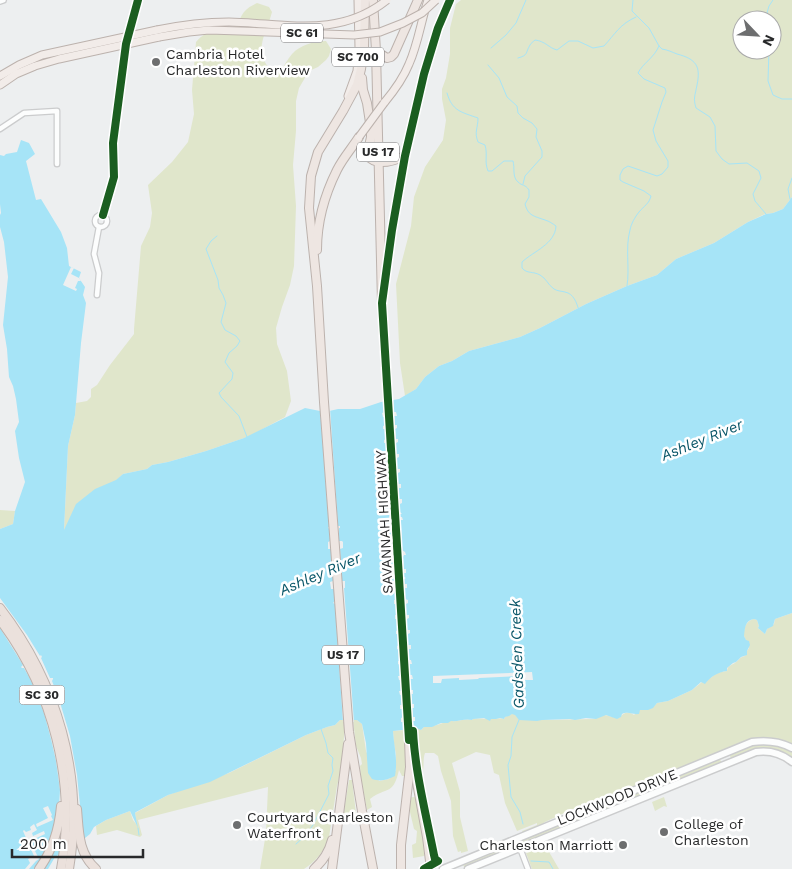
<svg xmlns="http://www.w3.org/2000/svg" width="792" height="869" font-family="'Work Sans',sans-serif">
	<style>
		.green { fill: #e0e6cb; fill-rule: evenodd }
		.water { fill: #a6e4f7 }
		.pier { fill: #edeff0 }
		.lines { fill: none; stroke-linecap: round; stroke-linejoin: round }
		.stream { stroke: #a6e4f7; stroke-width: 1 }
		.minor-casing { stroke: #cbcccd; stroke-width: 7 }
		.tertiary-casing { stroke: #cbcccd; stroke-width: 8 }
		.secondary-casing { stroke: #cbcccd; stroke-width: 9 }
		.primary-casing { stroke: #bcb2ad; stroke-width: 9 }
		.trunk-casing { stroke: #bcb2ad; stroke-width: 10 }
		.motorway-casing { stroke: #bcb2ad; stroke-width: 10 }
		.minor { stroke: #fcfdfd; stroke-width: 4.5 }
		.tertiary { stroke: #fcfdfd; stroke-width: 5.5 }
		.secondary { stroke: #fcfdfd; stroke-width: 6 }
		.primary { stroke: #f2ece9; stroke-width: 7 }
		.trunk { stroke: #eee6e2; stroke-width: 8 }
		.motorway { stroke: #ebe1dc; stroke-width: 8 }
		.primary-bridge-casing { stroke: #bcb2ad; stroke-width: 9; stroke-linecap: butt }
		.primary-bridge { stroke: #f2ece9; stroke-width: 7 }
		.cycleway-casing { stroke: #fff; stroke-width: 11 }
		.cycleway { stroke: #1b5e20; stroke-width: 8 }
		.poi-dot { fill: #6d6e6f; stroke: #fff; stroke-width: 2 }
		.labels { text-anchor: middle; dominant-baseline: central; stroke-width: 5; stroke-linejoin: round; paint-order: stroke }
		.shield { fill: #fff; stroke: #68696a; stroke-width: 1 }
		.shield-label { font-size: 12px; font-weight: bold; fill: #28292a }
		.poi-label { font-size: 14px; fill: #28292a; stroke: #fff; text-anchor: start }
		.street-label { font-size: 14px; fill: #28292a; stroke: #fff }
		.water-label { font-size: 15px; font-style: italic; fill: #0a5769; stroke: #fff }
	</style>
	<rect width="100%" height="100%" fill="#edeff0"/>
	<g class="green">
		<path d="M461,0H792V197L783,209L773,213L765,214L748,222L714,243L676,259L657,275L627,286L586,304L540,328L520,337L469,351L452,361L439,366L425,377L416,389L405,396L400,363L396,284L411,226L414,197L425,167L443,140L446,120L442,99V89L446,78L450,54V28L456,4ZM742,20H772V50H742Z"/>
		<path d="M257,3L269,7L272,12C266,35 252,50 272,72H280C284,66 287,60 292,54C300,45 314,41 326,41L331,49L329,56L326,60L318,67L309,71L299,88L296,101V131L293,165L296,206L294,266L290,285L282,307L276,328L277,344L287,371L291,401L285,417L250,436L206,451L168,462L152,465L147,469L123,474L64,531L68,446L75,415L76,403L87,401L91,397V389L97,385L110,365L134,334V329L141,246L150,227L152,213L148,185L172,162L188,142L194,114L192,90L196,42C208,27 220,34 232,28C239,24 240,17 244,12C247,8 253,5 257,3Z"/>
		<polygon points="0,510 15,511 13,524 0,529"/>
		<path d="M792,613V746L766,739L577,811L573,809L545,822L541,825L523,833L522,831L537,825V823L517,831L505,803L499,775L494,773L490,755L476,752L452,763L460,792V817L468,851L461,853V851L458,852L453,836L451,801L441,771L438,756L434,753H425C423,758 424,765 423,771L421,773L418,767L413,730L418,728L421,730L424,727C431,727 434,726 440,724C444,722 447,723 451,721C458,722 465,718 472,720L473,719C479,718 485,719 491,719C496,719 499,718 504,719L505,717L512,714H515L517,717L549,720L594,719C597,718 601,716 604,715C608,715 613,718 619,718C623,713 628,711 634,715C636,713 638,711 640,710C647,706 648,714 657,703L668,701L692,690L702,682H705L717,673L721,672L727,671C728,664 732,666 736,662C740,659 740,657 745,656L747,651L749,648C748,644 745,639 744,636C743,628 747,620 754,619L757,620L759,626L758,628L765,634L767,629L774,624L775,619Z"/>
		<path d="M340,720H344V737L342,766L337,786L329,837C325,851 315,862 304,869H260L266,833L268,787L138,820L142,835L140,837L117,830L97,835L96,826L106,820L130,811L133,820L137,825L135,813L168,795L229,773L306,735L327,727L335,725Z"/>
		<path d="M353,720H357L362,724L366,751L379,781L389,779L396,770V754L394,744L393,731L404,730L406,759V776H402L399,770C393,796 387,786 370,799L372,807L367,810L361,778L360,766L362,764L361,758L356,746Z"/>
		<path d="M759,743C771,743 781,745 792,751V758C767,740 756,757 731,758L730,756L731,754L750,746Z"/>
		<polygon points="719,759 721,761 721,763 668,786 665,786 663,784 664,781"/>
		<polygon points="349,780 352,780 356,813 343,817"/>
		<polygon points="656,785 657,786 657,789 626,802 626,797"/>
		<polygon points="414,789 416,795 426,851 424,856 413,858 412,845 416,843 417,831 414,829 410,812 403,798 415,797"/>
		<polygon points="664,797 667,807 664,806 655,811 652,802"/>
		<polygon points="609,804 612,808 579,821 576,820 576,817"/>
		<polygon points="564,821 567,822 568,825 522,844 522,840 551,829"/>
		<polygon points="513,844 515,845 515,848 465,868 463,865"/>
		<polygon points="545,845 559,869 532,869 526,853"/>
	</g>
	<path class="water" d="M21,140L29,143L35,154L26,161L36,200L41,199L61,232L67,248L69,266L81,272L79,278L85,287L83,295L86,303L81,343L75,415L68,446L64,530L76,504L95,489L116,480L123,474L147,469L152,465L168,462L206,451L244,438L305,408L325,412L338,409H360L381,402L399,399L416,389L425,377L439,366L452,361L469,351L520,337L540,328L586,304L627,286L657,275L676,259L714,243L748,222L766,214L773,213L783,209L792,197V613L775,619L773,626L767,629L765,634L758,628L759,626L757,620L754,619C745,620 745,628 744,636L746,640L749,641L750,645L747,651V655L741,657L736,662L733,663L727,668V671C718,672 710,677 705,684L701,682L692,690L668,701L657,703L653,708L648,710H640L639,714C632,715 629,711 622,714L621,717L617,719L606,715L596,719L586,718L575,720L570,719L542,720L537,721L519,720L515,715L512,714L509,716L505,717L504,719L500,718L496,719H491L490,721L484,718L473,719L472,720C465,718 458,722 451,721L448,723H441L432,727H424L421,730L416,728L409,731L402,730L393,731C394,747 398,759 395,776C387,780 381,782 372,779L368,773L366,743L362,724L357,720H340L335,725L327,727L306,735L210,782L168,795L136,812L135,813L138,828L130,811L106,820L94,827L90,834L85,838L55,857L48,869H0V529L13,524L15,511L25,482L19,458L15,431L19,422L16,399L13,386L9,377L7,349L3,325L8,277L4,242L0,227V215L1,213L0,204V155L4,156L6,154L17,152Z"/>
	<g class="pier">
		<polygon points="71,267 74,268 71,274 79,278 81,281 78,281 75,288 77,289 76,291 63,285"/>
		<polygon points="393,398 394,412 396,412 397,416 394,416 395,425 397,425 397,428 395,429 396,439 398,439 398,442 396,443 396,454 399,454 399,457 397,458 397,469 400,469 400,472 398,473 398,484 401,484 401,488 399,488 399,499 402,499 402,503 400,504 400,512 402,514 400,514 400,517 402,517 403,520 401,520 401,523 402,550 405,552 406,555 404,555 403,557 404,569 406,569 406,573 404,573 404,577 406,578 404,579 404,584 407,584 407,588 405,588 405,599 408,600 408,603 406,604 406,615 409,615 409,618 407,619 407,630 410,630 410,633 408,634 408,645 411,645 411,649 408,649 409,660 411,660 412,664 409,664 410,675 412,675 413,679 410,679 411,690 413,690 413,694 411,694 412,704 414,704 414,708 412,708 413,717 415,717 415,721 413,721 414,732 410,733 404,733 404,722 401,722 401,718 403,717 403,709 400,709 400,705 403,705 402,695 400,695 399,691 402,691 401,680 399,680 398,676 401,676 400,665 398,664 398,661 400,661 399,650 397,649 397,646 399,645 398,634 396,634 396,631 398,630 397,619 395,619 395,615 397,615 396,604 394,604 394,600 396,600 396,589 393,589 393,585 395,585 395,579 394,578 395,578 395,574 392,573 392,570 394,569 394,560 392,560 391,556 392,552 393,551 392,533 392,523 390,522 389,518 390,513 391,513 390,504 388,504 388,500 390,500 389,489 387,489 387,485 389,485 389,474 386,474 386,470 388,469 388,459 385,458 385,455 387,454 387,443 384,443 384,440 386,439 386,429 383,429 383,426 386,425 385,417 383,417 382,413 385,412 384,399"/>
		<polygon points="320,408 325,409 330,408 338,526 340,526 340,528 339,528 339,541 342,541 343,542 343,548 340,549 342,581 345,581 345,588 344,588 354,722 343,722 335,604 333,603 334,602 334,589 331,589 330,582 333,581 331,549 328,549 328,542 330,541 329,529 328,527 329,527"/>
		<polygon points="0,598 27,635 40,656 41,655 42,657 41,658 50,678 53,678 53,679 52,681 59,699 70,736 77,775 83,836 77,841 77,844 60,842 60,840 57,839 60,790 56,761 51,739 44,713 34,688 32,689 31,687 33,685 29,677 24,668 22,668 21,667 23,665 0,628"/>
		<polygon points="532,672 533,680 522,680 521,676 479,678 478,679 459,680 459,678 442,679 441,683 433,683 433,676"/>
		<polygon points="48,806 52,815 51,816 53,820 37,827 36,824 48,818 43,808"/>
		<polygon points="34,824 37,830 32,833 33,836 44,831 45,834 30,841 39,859 36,861 29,869 25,869 30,863 28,859 34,856 23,831 24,830 26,832 31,830 30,827"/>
	</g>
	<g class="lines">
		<g class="stream">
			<path d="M633,0L632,11L649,28L659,46L662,49C668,50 672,52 677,54C696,59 701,66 697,85C695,96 693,98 696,108L710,117L715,126L716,151L722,159L729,164L747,163L759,171L761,178L753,194L755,201L766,214"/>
			<polyline points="765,20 769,6 773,0"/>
			<polyline points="491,48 506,35 516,23 526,0"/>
			<polyline points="769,50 768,81 773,95 782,99 792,99"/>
			<path d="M518,58C529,55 525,53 530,45C531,43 533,42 535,40C545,41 549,48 557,50L569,41H578L593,48L604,46C615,34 620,24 636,17"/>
			<polyline points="488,65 499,78 507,97 517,106 518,113 523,118 532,123 537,129 536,137 542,151 542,157 525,176 523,184"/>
			<path d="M447,93C452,111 461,112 478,118C478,128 474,132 478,142L485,145C488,155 484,161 488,171H492L504,161H513C515,168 512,177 518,182C522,186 525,184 529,190V197L525,204C528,216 534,216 545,220C549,221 553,224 556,226C555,244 534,251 522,262V268C527,274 533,271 540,275C546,278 548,285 554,289C557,291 561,291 565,292C574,294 576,302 579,310"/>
			<polyline points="790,199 788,189 792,178"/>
			<polyline points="217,236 211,241 206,249 218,280 219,288 223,295 226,303 221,322 225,330 236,336 240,341 237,346 229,353 225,362 233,373 232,379 219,393 221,397 239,416 247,437"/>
			<path d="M627,286C630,268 625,248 630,230C631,224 635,217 639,212C644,206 649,204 651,196L644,191L623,182L620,180V175L623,169L628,166L657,176L662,174L668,167V161L656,141L653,130L662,102L666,92L665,88L644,79L638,73C643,63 654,58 659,46"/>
			<polyline points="519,720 512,737 511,756 508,765 511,797 520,812 523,824"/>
			<polyline points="138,828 139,835"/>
			<polyline points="296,844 305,836 313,825 329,794 328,786 333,771 332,765 333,758 328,753 326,743 321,729"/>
			<polyline points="531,861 549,862 553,869"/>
		</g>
		<defs>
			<g id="minor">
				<polyline points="0,129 24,113 57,111 57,164"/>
				<circle cx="101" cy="221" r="6"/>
				<polyline points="103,215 114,177 113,143 126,44"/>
				<polyline points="97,295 99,273 94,254 99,227"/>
				<polyline points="520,848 528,869"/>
			</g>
			<g id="tertiary">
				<polyline points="0,1 3,0"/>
				<polyline points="127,39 138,0"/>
			</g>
			<g id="secondary">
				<path d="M443,869L752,742C766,740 779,741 792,748"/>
				<path d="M468,869L756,752C770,750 781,753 792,762"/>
			</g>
			<g id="primary">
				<polyline points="0,76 19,65 42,55 157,30"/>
				<polyline points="0,85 16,74 35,66 59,59 159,37"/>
				<polyline points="348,96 357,71 359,48 358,0"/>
				<path d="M384,103C394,91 403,79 409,64C418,44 421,21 428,0"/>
				<polyline points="384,288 392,230 405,156 424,74 438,28 450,0"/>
			</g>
			<g id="trunk">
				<polyline points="365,0 364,49 361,69 357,85 343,111 318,152 311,176 309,208 317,286 324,402 349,732 362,811 373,869"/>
				<polyline points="373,0 376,51 382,303 409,740 410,767 401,845 401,869"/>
				<polyline points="376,51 387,58 391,57 394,54 418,0"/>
				<path d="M362,78L363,90L367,103L371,129V137L367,155C376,167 394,161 405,156"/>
				<path d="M317,250C317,223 325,194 337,170C343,158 352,148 359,137"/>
				<polyline points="413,761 427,837 431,869"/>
				<path d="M314,869C323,861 329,852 332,840"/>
				<polyline points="332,869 348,744"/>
			</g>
			<g id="motorway">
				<path d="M0,608C57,682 85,776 69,869"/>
				<path d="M0,620C53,690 77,783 61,869"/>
				<path d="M77,809C79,831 78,853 96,869"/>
				<path d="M39,869C52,851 59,829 61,806"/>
			</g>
		</defs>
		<use href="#minor" class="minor-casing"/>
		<use href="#tertiary" class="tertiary-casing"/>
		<use href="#secondary" class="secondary-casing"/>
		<use href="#primary" class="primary-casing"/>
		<use href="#trunk" class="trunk-casing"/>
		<use href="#motorway" class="motorway-casing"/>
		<use href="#minor" class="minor"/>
		<use href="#tertiary" class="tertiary"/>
		<use href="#secondary" class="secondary"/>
		<use href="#primary" class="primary"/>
		<use href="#trunk" class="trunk"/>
		<use href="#motorway" class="motorway"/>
		<defs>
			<g id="primary-bridge">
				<path d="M157,30C181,25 204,22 229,22C285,23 338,39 387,0"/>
				<polyline points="159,37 189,32 209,30 354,35 380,32 403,23 422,13 436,0"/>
				<polyline points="359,137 384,103"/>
			</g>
		</defs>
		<use href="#primary-bridge" class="primary-bridge-casing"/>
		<use href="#primary-bridge" class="primary-bridge"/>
		<defs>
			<g id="cycleway">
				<polyline points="103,215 114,177 113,143 126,44 138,0"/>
				<path d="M413,731C415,772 426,814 434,855L435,859L438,861L424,869"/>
				<polyline points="409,740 382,303 392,230 405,156 424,74 438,28 450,0"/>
			</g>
		</defs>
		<use href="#cycleway" class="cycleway-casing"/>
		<use href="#cycleway" class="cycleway"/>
	</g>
	<g class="poi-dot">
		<circle cx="156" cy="62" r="5"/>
		<circle cx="237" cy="825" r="5"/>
		<circle cx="664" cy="832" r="5"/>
		<circle cx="623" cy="845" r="5"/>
	</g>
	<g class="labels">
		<g class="shield">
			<rect x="281" y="23.5" width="42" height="19" rx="4"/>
			<rect x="332" y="47.5" width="52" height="19" rx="4"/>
			<rect x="357" y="142.5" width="42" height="19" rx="4"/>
			<rect x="322" y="645.5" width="42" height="19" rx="4"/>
			<rect x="19.5" y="685.5" width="45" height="19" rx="4"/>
		</g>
		<g class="shield-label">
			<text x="302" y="33">SC 61</text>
			<text x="358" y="57">SC 700</text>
			<text x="378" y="152">US 17</text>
			<text x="343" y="655">US 17</text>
			<text x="42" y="695">SC 30</text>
		</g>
		<g class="poi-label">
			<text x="166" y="54">Cambria Hotel<tspan x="166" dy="16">Charleston Riverview</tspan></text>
			<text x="247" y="817">Courtyard Charleston<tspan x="247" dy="16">Waterfront</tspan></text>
			<text x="674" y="824">College of<tspan x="674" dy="16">Charleston</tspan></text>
			<text x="613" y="845" text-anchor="end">Charleston Marriott</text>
		</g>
		<g class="street-label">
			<text transform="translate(384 522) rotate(-93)">SAVANNAH HIGHWAY</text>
			<text transform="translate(617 797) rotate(-22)">LOCKWOOD DRIVE</text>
		</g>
		<g class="water-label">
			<text transform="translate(702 440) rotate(-22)">Ashley River</text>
			<text transform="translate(320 574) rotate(-23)">Ashley River</text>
			<text transform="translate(517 654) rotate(-92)">Gadsden Creek</text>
		</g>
	</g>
	<g transform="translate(757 35) rotate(115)"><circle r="24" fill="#ffffff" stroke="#a9a9aa"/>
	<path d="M0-4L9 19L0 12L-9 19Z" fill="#6d6e6f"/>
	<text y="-8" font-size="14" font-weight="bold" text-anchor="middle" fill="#28292a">N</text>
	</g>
	<path d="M12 849v8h131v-8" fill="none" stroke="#28292a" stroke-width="2.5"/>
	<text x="20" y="849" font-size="15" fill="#28292a" stroke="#ffffff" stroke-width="4" paint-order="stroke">200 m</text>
</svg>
